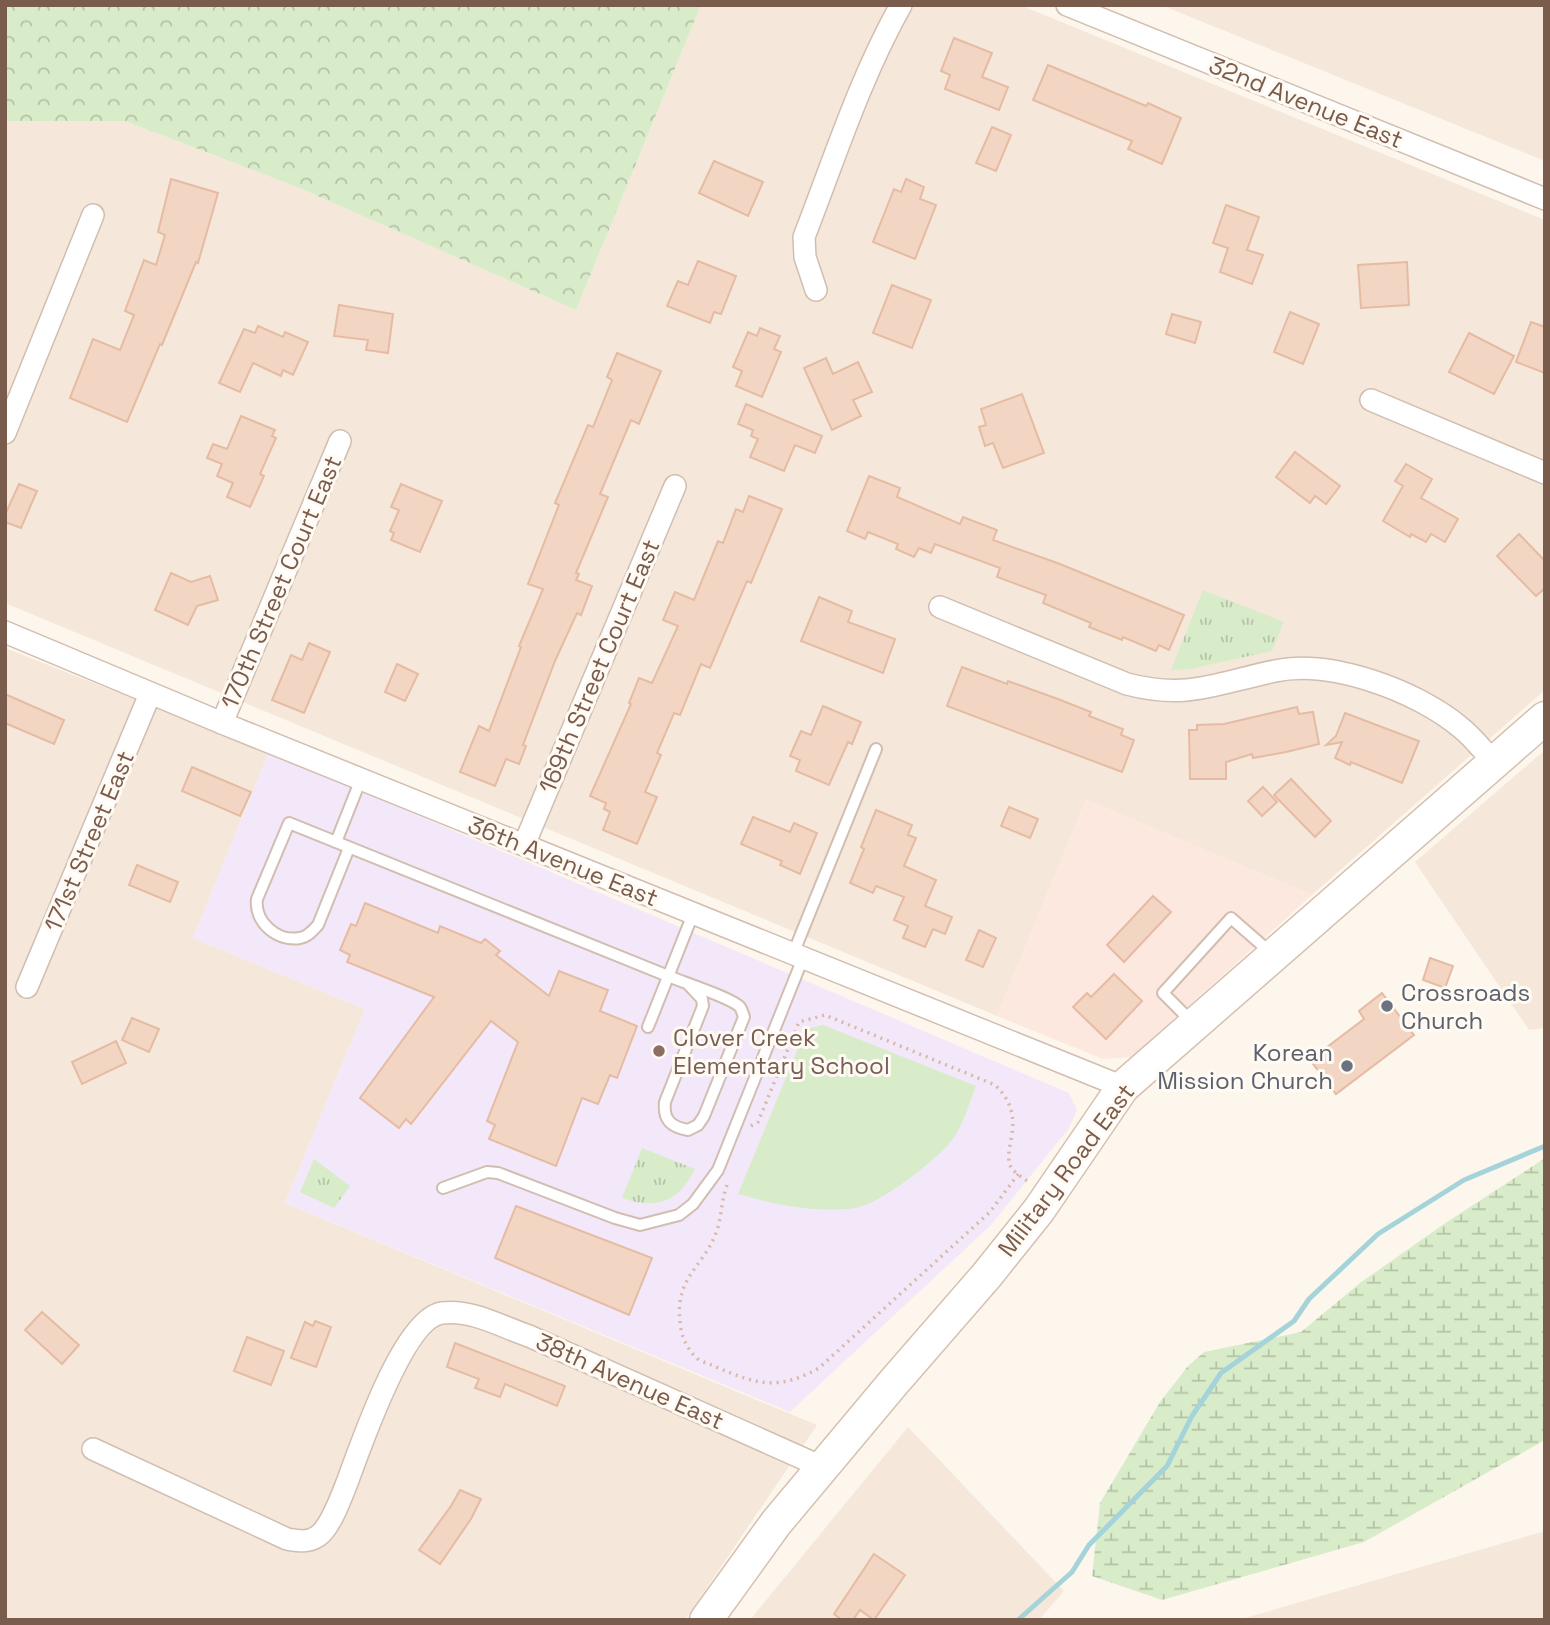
<svg xmlns="http://www.w3.org/2000/svg" width="1550" height="1625" font-family="'Space Grotesk',sans-serif">
	<style>
		.residential { fill: #f5e8da }
		.commercial { fill: #fde8e0 }
		.education { fill: #f3e8fa }
		.grass { fill: url(#grass-tufts) }
		.forest { fill: url(#forest-crowns) }
		.wetland { fill: url(#wetland-marsh) }
		.garden { fill: #d8ecc9 }
		.lines { fill: none; stroke-linecap: round; stroke-linejoin: round }
		.stream { stroke: #a5d3da; stroke-width: 5 }
		.building { fill: #f3d5c3; stroke: #e6bba3; stroke-width: 2 }
		.lane-casing { stroke: #d1beb0; stroke-width: 14 }
		.street-casing { stroke: #d1beb0; stroke-width: 24 }
		.secondary-casing { stroke: #d6c0b0; stroke-width: 35 }
		.path { stroke: #d9b8a5; stroke-width: 3.5; stroke-dasharray: 2 5; stroke-linecap: butt }
		.lane { stroke: #fff; stroke-width: 10 }
		.street { stroke: #fff; stroke-width: 21 }
		.secondary { stroke: #fff; stroke-width: 32 }
		.worship-dot { fill: #6b7280; stroke: #fffaf3; stroke-width: 2.5 }
		.education-dot { fill: #8d6e63; stroke: #fffaf3; stroke-width: 2.5 }
		.labels { text-anchor: middle; dominant-baseline: central; stroke-width: 6; stroke-linejoin: round; paint-order: stroke }
		.street-label { font-size: 24px; fill: #7a5c4d; stroke: #fffaf3 }
		.worship-label { font-size: 24px; fill: #5b616d; stroke: #fffaf3; text-anchor: start }
		.education-label { font-size: 24px; fill: #785e54; stroke: #fffaf3; text-anchor: start }
	</style>
	<defs>
		<pattern id="grass-tufts" width="24" height="20" patternUnits="userSpaceOnUse" patternTransform="scale(1.75)"><rect width="24" height="20" fill="#d8ecc9"/><path d="M3 7l-1-3M5 7V3M7 7l1-3M15 17l-1-3M17 17v-4M19 17l1-3" fill="none" stroke="#b4c2a5"/></pattern>
		<pattern id="forest-crowns" width="20" height="18" patternUnits="userSpaceOnUse" patternTransform="scale(1.75)"><rect width="20" height="18" fill="#d8ecc9"/><path d="M2 6a3 3 0 1 1 6 0M12 15a3 3 0 1 1 6 0" fill="none" stroke="#b4c2a5"/></pattern>
		<pattern id="wetland-marsh" width="20" height="14" patternUnits="userSpaceOnUse" patternTransform="scale(1.75)"><rect width="20" height="14" fill="#d8ecc9"/><path d="M1 5h8M5 5V1M11 12h8M15 12V8" fill="none" stroke="#b4c2a5"/></pattern>
	</defs>
	<rect width="100%" height="100%" fill="#fdf6ec"/>
	<g class="residential">
		<polygon points="701,5 1020,5 1545,220 1545,690 1312,895 1086,800 997,1016 5,603 5,121 125,121 297,187 576,310"/>
		<polygon points="1161,5 1545,5 1545,161"/>
		<polygon points="5,648 269,752 193,938 365,1009 285,1203 817,1425 685,1620 5,1620"/>
		<polygon points="1545,750 1545,1028 1529,1030 1415,862"/>
		<polygon points="908,1427 1064,1591 1039,1620 750,1620"/>
		<polygon points="1545,1531 1545,1620 1238,1620"/>
	</g>
	<polygon class="commercial" points="1086,800 1312,895 1132,1057 1103,1059 997,1016"/>
	<polygon class="education" points="269,752 1069,1093 1077,1110 1069,1128 991,1225 790,1412 285,1203 365,1009 193,938"/>
	<g class="grass">
		<polygon points="1203,590 1284,622 1272,651 1190,669 1171,670"/>
		<path d="M642,1148L695,1169C679,1202 656,1210 622,1198Z"/>
		<polygon points="314,1159 350,1186 334,1208 300,1192"/>
	</g>
	<polygon class="forest" points="5,5 701,5 576,310 297,187 125,121 5,121"/>
	<polygon class="wetland" points="1545,1158 1545,1440 1364,1542 1162,1600 1092,1576 1100,1503 1160,1402 1188,1366 1204,1352 1301,1332 1360,1283 1444,1224"/>
	<path class="garden" d="M823,1025L976,1086C969,1103 963,1126 952,1140C937,1160 880,1204 856,1208C816,1213 776,1205 738,1194L806,1029Z"/>
	<g class="lines">
		<polyline class="stream" points="1018,1620 1072,1572 1089,1545 1167,1466 1192,1416 1221,1373 1294,1321 1309,1299 1378,1234 1464,1180 1545,1146"/>
	</g>
	<g class="building">
		<polygon points="954,38 992,53 982,77 1008,87 999,110 945,89 950,75 941,71"/>
		<polygon points="1048,65 1146,106 1148,103 1181,118 1162,164 1128,149 1132,141 1033,100"/>
		<polygon points="992,127 1011,135 996,171 976,163"/>
		<polygon points="714,161 763,182 748,216 699,193"/>
		<polygon points="171,179 218,193 198,263 196,262 162,345 160,344 127,422 70,398 93,339 120,350 134,315 125,311 144,260 156,265 165,235 158,232"/>
		<polygon points="906,179 924,187 920,199 936,205 915,259 873,242 894,189 901,192"/>
		<polygon points="1226,205 1259,217 1247,250 1263,255 1252,284 1220,272 1228,248 1213,243"/>
		<polygon points="698,261 736,276 721,314 714,312 710,323 667,306 678,281 688,285"/>
		<polygon points="1407,262 1409,305 1361,308 1358,265"/>
		<polygon points="892,285 931,300 912,348 873,333"/>
		<polygon points="339,305 393,314 388,353 366,350 368,340 334,336"/>
		<polygon points="1290,312 1319,324 1303,364 1274,352"/>
		<polygon points="1172,314 1201,322 1195,343 1166,334"/>
		<polygon points="1531,322 1545,327 1545,373 1516,362"/>
		<polygon points="258,326 283,337 285,332 308,342 293,375 283,370 281,376 253,363 240,392 219,383 244,329 255,333"/>
		<polygon points="760,328 780,336 774,349 781,352 762,397 736,386 742,371 733,367 748,332 757,336"/>
		<polygon points="1469,333 1514,356 1494,394 1449,372"/>
		<polygon points="617,353 661,371 639,424 631,420 600,494 608,497 576,573 579,574 576,580 592,586 581,615 577,613 555,661 523,745 526,746 519,764 506,759 495,786 460,772 479,726 489,731 521,647 519,646 543,589 528,584 559,505 555,503 588,425 593,427 612,380 607,377"/>
		<polygon points="826,358 833,374 858,362 872,392 853,400 861,416 832,430 804,368"/>
		<polygon points="1022,394 1044,453 1003,468 993,443 985,446 979,427 986,425 981,409"/>
		<polygon points="746,404 822,436 815,453 795,445 784,471 750,457 758,439 751,436 753,430 738,424"/>
		<polygon points="241,416 275,430 272,436 276,438 260,474 264,476 250,507 227,497 233,483 217,476 222,464 207,458 213,444 227,449"/>
		<polygon points="1295,452 1340,486 1326,504 1315,496 1310,503 1276,477"/>
		<polygon points="1406,464 1432,479 1421,498 1458,519 1445,542 1431,534 1426,542 1411,534 1410,537 1383,521 1403,486 1395,481"/>
		<polygon points="869,476 900,488 897,497 960,524 963,517 997,530 993,540 1060,564 1184,615 1169,650 1159,645 1156,651 1123,637 1122,640 1089,627 1091,623 1043,603 1046,595 997,577 1000,568 935,544 931,553 919,548 914,557 896,549 898,544 868,532 865,539 847,531"/>
		<polygon points="19,484 37,491 21,528 5,522 5,515"/>
		<polygon points="401,484 442,501 420,552 391,540 394,533 390,531 399,510 391,507"/>
		<polygon points="749,496 782,509 751,583 747,581 710,668 701,664 680,715 674,713 657,753 661,755 645,792 657,797 637,844 603,830 610,812 604,809 606,803 590,796 631,704 629,703 639,678 652,683 678,626 663,620 675,592 694,600 718,541 723,543 736,509 743,512"/>
		<polygon points="1519,534 1545,561 1545,588 1536,596 1497,556"/>
		<polygon points="171,573 191,582 210,576 218,600 197,606 188,625 155,610"/>
		<polygon points="819,597 852,611 848,622 895,639 883,673 801,641"/>
		<polygon points="309,643 330,652 304,713 272,700 291,655 302,660"/>
		<polygon points="397,664 418,674 405,701 385,692"/>
		<polygon points="962,667 1007,684 1008,681 1058,699 1091,712 1089,716 1123,729 1121,735 1134,740 1122,772 947,706"/>
		<polygon points="5,694 64,720 54,744 5,723"/>
		<polygon points="823,706 861,722 852,744 848,742 829,785 796,771 800,760 790,756 801,731 811,735"/>
		<polygon points="1297,707 1299,714 1313,712 1319,744 1286,752 1253,758 1252,754 1226,762 1226,779 1190,779 1189,730 1197,730 1197,725 1224,724"/>
		<polygon points="1345,713 1419,741 1402,783 1351,762 1350,765 1335,758 1342,742 1326,745 1336,736"/>
		<polygon points="192,767 251,792 240,816 182,791"/>
		<polygon points="1291,779 1331,821 1315,837 1274,795"/>
		<polygon points="1263,787 1277,802 1262,816 1248,801"/>
		<polygon points="1009,807 1038,819 1030,838 1001,826"/>
		<polygon points="876,810 912,825 908,835 916,838 904,866 936,880 925,906 952,917 945,934 933,929 925,947 903,938 908,926 894,920 904,897 876,886 873,893 850,883 864,849 861,847"/>
		<polygon points="753,817 790,832 794,823 817,833 800,874 780,865 782,861 741,844"/>
		<polygon points="137,865 178,882 170,902 129,885"/>
		<polygon points="1153,896 1171,912 1124,962 1107,945"/>
		<polygon points="365,903 438,933 440,926 481,943 485,939 500,951 496,955 549,996 559,971 608,990 600,1011 637,1026 617,1078 610,1075 598,1104 582,1098 556,1166 489,1139 495,1125 487,1121 518,1042 491,1021 411,1124 406,1119 399,1128 360,1098 434,997 347,962 350,955 340,950 351,924 356,926"/>
		<polygon points="979,930 996,938 983,967 966,960"/>
		<polygon points="1430,958 1453,966 1445,988 1423,980"/>
		<polygon points="1114,974 1142,1001 1106,1039 1073,1007 1087,993 1091,997"/>
		<polygon points="1382,993 1414,1035 1336,1094 1310,1060 1364,1019 1359,1011"/>
		<polygon points="132,1018 159,1029 149,1052 122,1040"/>
		<polygon points="116,1041 126,1063 82,1084 72,1062"/>
		<polygon points="516,1206 652,1258 629,1315 495,1258"/>
		<polygon points="42,1312 79,1345 62,1364 25,1330"/>
		<polygon points="315,1321 331,1327 316,1367 291,1358 305,1322 313,1326"/>
		<polygon points="247,1337 284,1351 271,1385 234,1371"/>
		<polygon points="455,1343 565,1386 557,1406 505,1384 500,1397 475,1388 479,1379 447,1367"/>
		<polygon points="460,1490 481,1499 471,1519 440,1564 419,1550 451,1506"/>
		<polygon points="874,1554 905,1575 874,1620 860,1610 853,1620 842,1620 834,1614"/>
	</g>
	<g class="lines">
		<defs>
			<g id="lane">
				<polyline points="336,842 361,779"/>
				<path d="M349,848L318,925C313,930 308,937 300,938C277,942 254,922 257,899L289,823L668,976C682,982 732,998 740,1007C742,1010 743,1014 744,1017L704,1116L698,1125L688,1130C671,1127 663,1120 665,1102L703,1006L702,999L688,984"/>
				<polyline points="793,954 876,749"/>
				<polyline points="1194,1024 1163,993 1231,918 1271,953"/>
				<polyline points="648,1027 693,914"/>
				<polyline points="443,1188 487,1172 498,1173 615,1218 640,1225 679,1215 693,1204 718,1170 803,958"/>
			</g>
			<g id="street">
				<polyline points="1067,5 1545,199"/>
				<path d="M816,290L805,257L804,237C834,160 860,78 901,5"/>
				<polyline points="1371,400 1545,473"/>
				<polyline points="5,433 93,215"/>
				<path d="M940,607L1127,684C1188,700 1217,683 1275,671C1331,659 1417,691 1460,727C1473,737 1483,751 1494,762"/>
				<polyline points="5,632 222,723 1123,1087"/>
				<polyline points="222,723 340,441"/>
				<polyline points="524,845 675,486"/>
				<polyline points="27,987 150,694"/>
				<path d="M93,1449L287,1539C299,1541 308,1543 318,1536C331,1527 342,1495 348,1480C361,1445 404,1318 442,1313C472,1309 502,1327 529,1336L822,1467"/>
			</g>
			<polyline id="secondary" points="706,1620 776,1523 894,1382 987,1275 1039,1210 1123,1087 1545,718"/>
		</defs>
		<use href="#lane" class="lane-casing"/>
		<use href="#street" class="street-casing"/>
		<use href="#secondary" class="secondary-casing"/>
		<g class="path">
			<path d="M751,1126L758,1122L799,1022L825,1015L995,1085C1031,1119 999,1150 1012,1169C1016,1174 1025,1179 1030,1183"/>
			<path d="M727,1185C721,1201 722,1217 716,1233C702,1269 675,1277 680,1322C681,1337 688,1351 699,1360C747,1379 770,1396 819,1368L990,1212L1019,1173"/>
		</g>
		<use href="#lane" class="lane"/>
		<use href="#street" class="street"/>
		<use href="#secondary" class="secondary"/>
	</g>
	<g class="worship-dot">
		<circle cx="1387" cy="1006" r="7"/>
		<circle cx="1347" cy="1066" r="7"/>
	</g>
	<circle class="education-dot" cx="659" cy="1051" r="7"/>
	<g class="labels">
		<g class="street-label">
			<text transform="translate(1306 102) rotate(22)">32nd Avenue East</text>
			<text transform="translate(281 582) rotate(-67)">170th Street Court East</text>
			<text transform="translate(599 666) rotate(-67)">169th Street Court East</text>
			<text transform="translate(89 841) rotate(-67)">171st Street East</text>
			<text transform="translate(563 861) rotate(22)">36th Avenue East</text>
			<text transform="translate(1066 1170) rotate(-53)">Military Road East</text>
			<text transform="translate(630 1381) rotate(24)">38th Avenue East</text>
		</g>
		<g class="worship-label">
			<text x="1401" y="992">Crossroads<tspan x="1401" dy="28">Church</tspan></text>
			<text x="1333" y="1052" text-anchor="end">Korean<tspan x="1333" dy="28">Mission Church</tspan></text>
		</g>
		<g class="education-label">
			<text x="673" y="1037">Clover Creek<tspan x="673" dy="28">Elementary School</tspan></text>
		</g>
	</g>
	<rect width="1550" height="1625" fill="none" stroke="#7a5c4d" stroke-width="14"/>
</svg>
